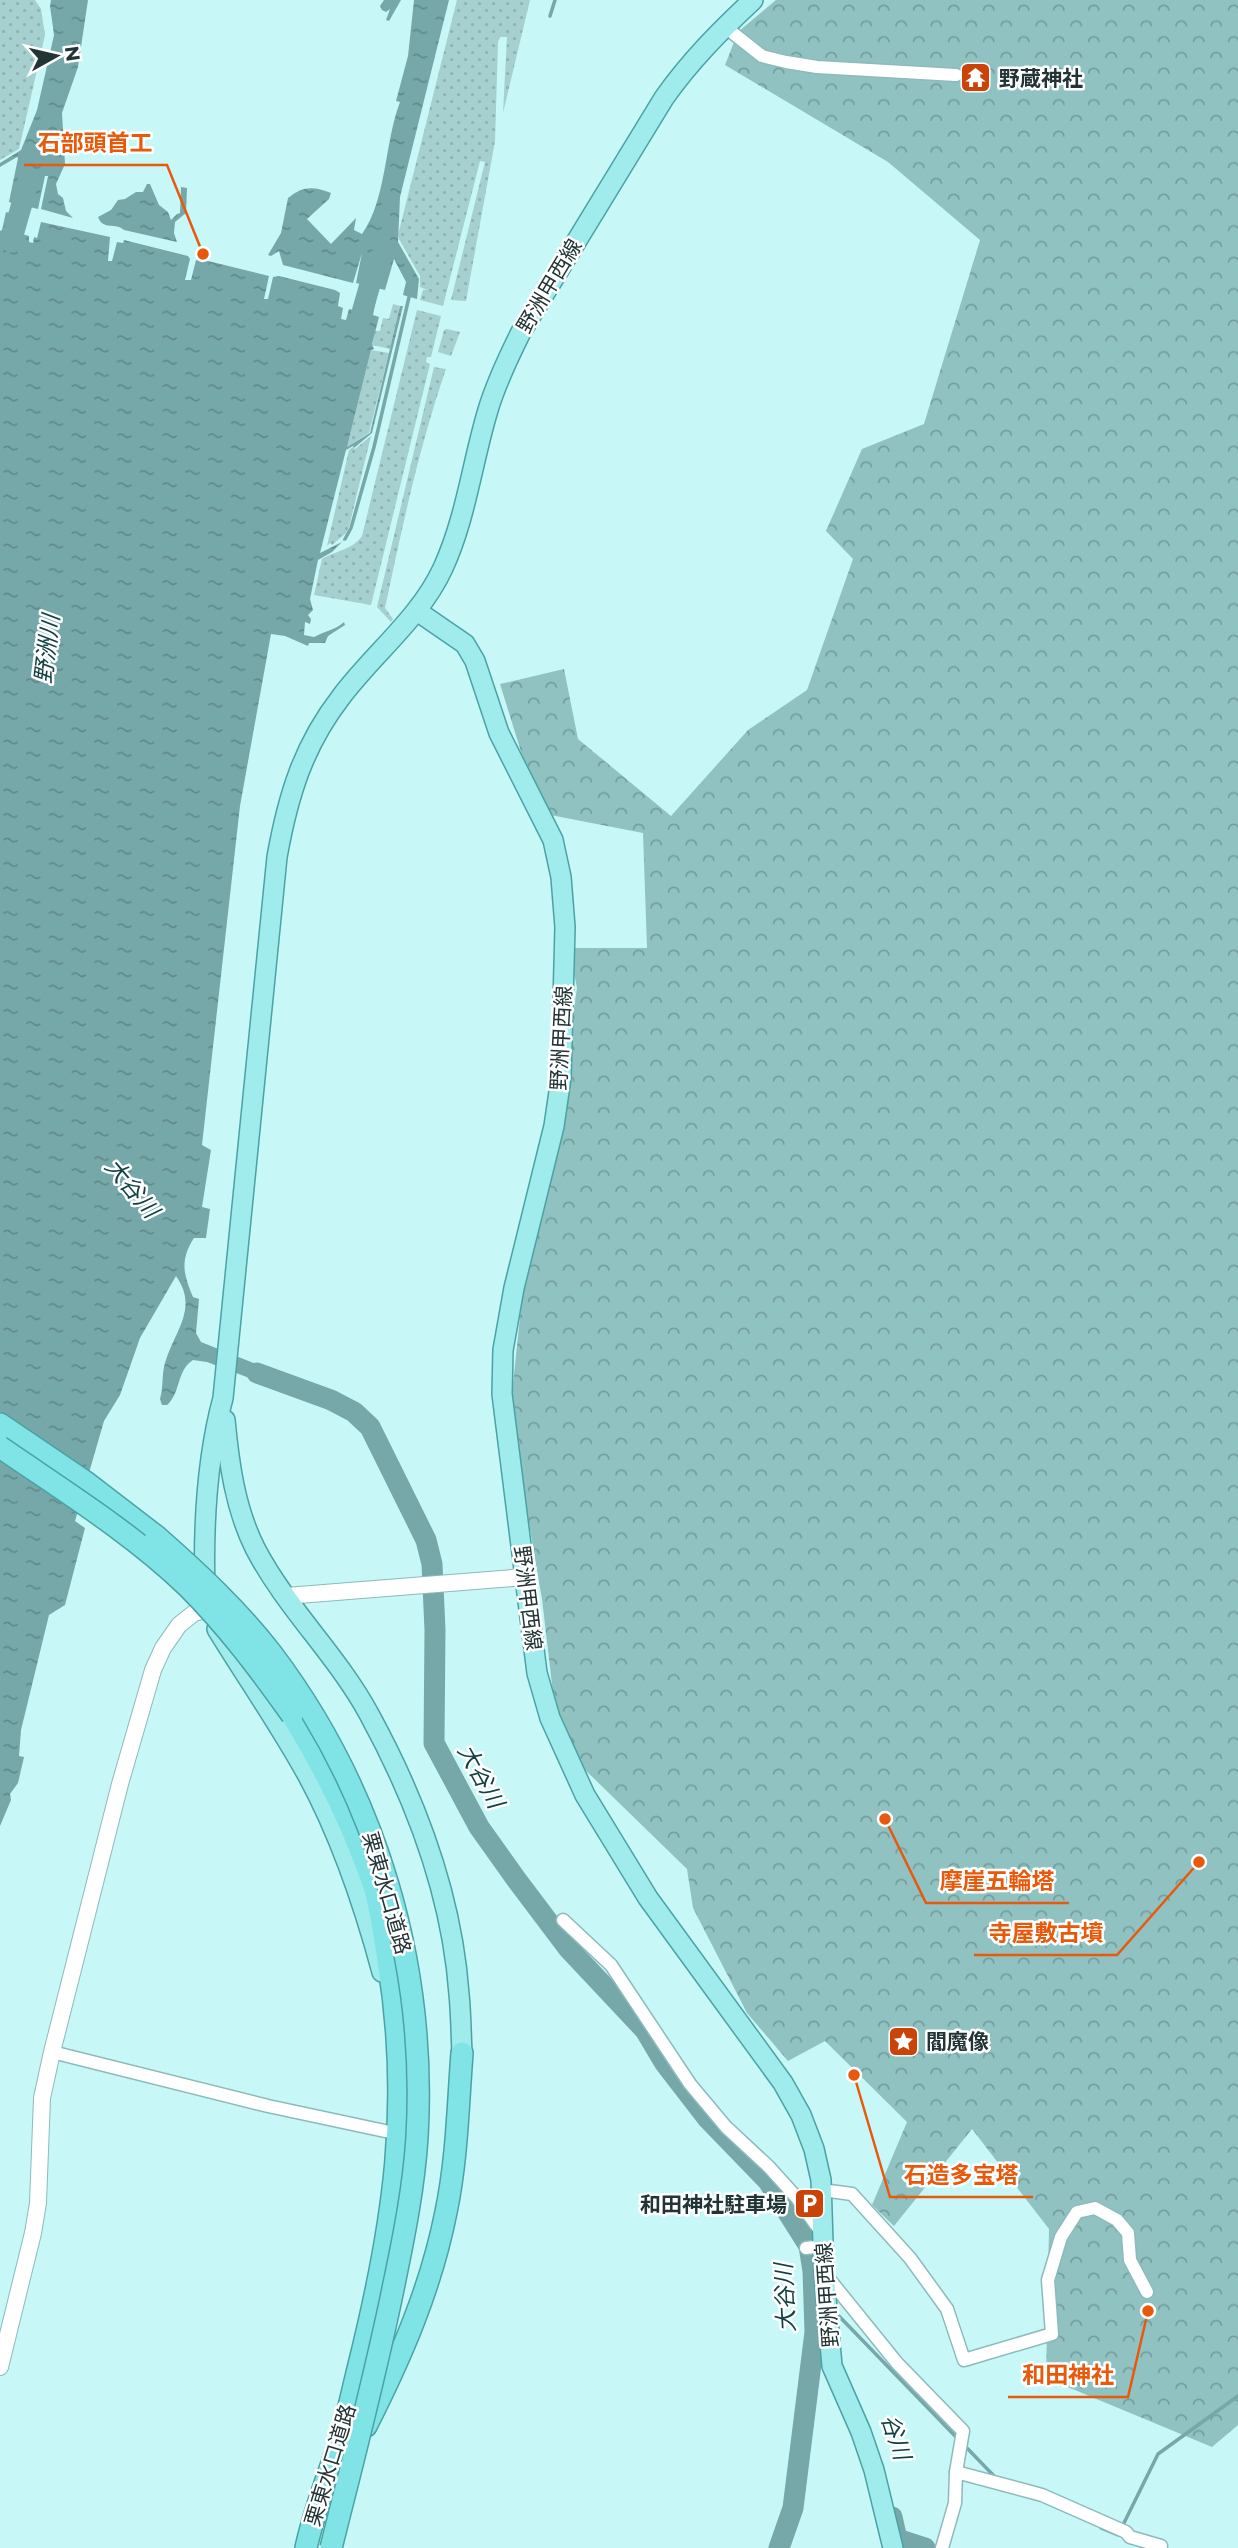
<svg xmlns="http://www.w3.org/2000/svg" width="1238" height="2548" font-family="Montserrat,'Noto Sans JP',sans-serif">
	<style>
		.grass { fill: url(#grass-dots) }
		.forest { fill: url(#forest-crowns) }
		.water { fill: url(#water-ripples) }
		.lines { fill: none; stroke-linecap: round; stroke-linejoin: round }
		.stream { stroke: #77a8a9; stroke-width: 3.5 }
		.river { stroke: #77a8a9; stroke-width: 21 }
		.minor-casing { stroke: #8dbabb; stroke-width: 15 }
		.tertiary-casing { stroke: #8dbabb; stroke-width: 18 }
		.primary-casing { stroke: #4ba2a4; stroke-width: 22 }
		.trunk-casing { stroke: #4ba2a4; stroke-width: 24 }
		.minor { stroke: #fff; stroke-width: 12 }
		.tertiary { stroke: #fff; stroke-width: 16 }
		.primary { stroke: #a0ebec; stroke-width: 19 }
		.trunk { stroke: #80e4e6; stroke-width: 21 }
		.trunk-bridge-casing { stroke: #4ba2a4; stroke-width: 24; stroke-linecap: butt }
		.trunk-bridge { stroke: #80e4e6; stroke-width: 21 }
		.labels { text-anchor: middle; dominant-baseline: central; stroke-width: 5; stroke-linejoin: round; paint-order: stroke }
		.poi-label { font-size: 21px; font-weight: bold; fill: #223435; stroke: #fff; text-anchor: start }
		.street-label { font-size: 21px; fill: #223435; stroke: #fff }
		.water-label { font-size: 23px; font-style: italic; fill: #124142; stroke: #fff }
		.leader { fill: none; stroke: #e8590c; stroke-width: 2.5 }
		.callout-dot { fill: #e8590c; stroke: #fff; stroke-width: 2.5 }
		.callout-label { font-size: 23px; text-anchor: middle; font-weight: bold; fill: #e8590c; stroke: #fff; stroke-width: 5; stroke-linejoin: round; paint-order: stroke }
	</style>
	<defs>
		<pattern id="grass-dots" width="8" height="8" patternUnits="userSpaceOnUse" patternTransform="scale(1.75)"><rect width="8" height="8" fill="#a6cfcf"/><path d="M2 2h.1M6 6h.1" fill="none" stroke="#8fb2b2" stroke-width="1.8" stroke-linecap="round"/></pattern>
		<pattern id="forest-crowns" width="20" height="18" patternUnits="userSpaceOnUse" patternTransform="scale(1.75)"><rect width="20" height="18" fill="#90c2c2"/><path d="M2 6a3 3 0 1 1 6 0M12 15a3 3 0 1 1 6 0" fill="none" stroke="#759e9e"/></pattern>
		<pattern id="water-ripples" width="26" height="14" patternUnits="userSpaceOnUse" patternTransform="scale(1.75)"><rect width="26" height="14" fill="#77a8a9"/><path d="M2 4q2-2 4 0t4 0M15 11q2-2 4 0t4 0" fill="none" stroke="#618a8a"/></pattern>
	</defs>
	<rect width="100%" height="100%" fill="#c8f7f7"/>
	<g class="grass">
		<polygon points="0,0 35,0 41,9 45,35 19,149 0,160"/>
		<polygon points="457,0 530,0 503,113 507,37 500,37 498,42 495,141 466,301 451,300 485,162 480,161 443,306 420,300 423,290 427,290 420,287 420,276 399,239 398,235"/>
		<polygon points="393,304 400,306 390,349 372,345 375,331 380,331 383,318 389,319"/>
		<path d="M417,310L441,316L431,357H427L426,362L430,364L371,605L314,595L322,559C335,551 352,550 362,536Z"/>
		<polygon points="447,329 460,332 451,356 438,352 444,330"/>
		<polygon points="371,350 389,353 369,433 347,447"/>
		<path d="M434,367L446,369C419,447 402,528 385,608L393,619L391,622L377,607Z"/>
		<polygon points="371,436 349,527 346,533 332,545 330,543 327,546 349,450 353,447 355,449"/>
	</g>
	<polygon class="forest" points="776,0 1238,0 1238,2425 1212,2447 1046,2378 1049,2229 972,2129 894,2226 872,2205 907,2122 825,2041 788,2061 747,2013 693,1908 687,1869 578,1763 556,1719 542,1599 510,1413 528,1240 555,1136 577,988 569,948 647,948 643,833 540,813 500,684 564,669 578,739 671,816 748,730 807,690 853,559 826,531 862,449 924,424 980,240 888,162 725,65 738,32"/>
	<g class="water">
		<polygon points="51,0 88,0 78,67 62,113 65,164 56,184 58,194 63,198 66,211 73,218 41,209 48,176 45,176 38,209 9,202 18,158 17,157 0,167 0,163 21,150 37,110 54,35 50,6"/>
		<polygon points="384,0 401,0 389,21 386,20 390,9 386,12 382,10 380,6"/>
		<path d="M414,0H449L400,197L398,242L419,279L417,299L403,295L406,282L394,259L385,290L356,283L362,253L353,283L283,265L279,251L271,256L268,255L281,233L288,198C303,186 313,186 331,193L329,199L307,219L331,244L356,218L354,230L362,234C387,199 384,144 400,102L396,101L408,56Z"/>
		<path d="M147,184H150L159,205L168,212L171,220L177,214L180,213L181,187L187,188L186,213L175,222L174,233L177,242L124,230C116,222 103,231 98,217L111,210L118,200L125,199L136,192H143Z"/>
		<path d="M6,212L25,217L22,234L29,236V242L33,243L34,237L37,238L41,222L110,237L108,261H112L117,242L123,243L124,240L188,256L190,259L185,280H191L196,260L203,262L204,260L269,276L264,299H268L273,277L279,276L335,290L340,293L338,306L343,308L341,319L346,320L349,309L354,310L357,295L376,300L373,315L379,317L372,344L374,349L371,350L347,447L370,433L400,306H403L372,433L354,448L353,446L346,450L320,553L342,542L347,534L348,536L332,552L318,560L310,599L313,610L308,615L311,619L310,624L305,622L304,635L314,637C325,631 335,630 344,622L345,625L328,636L325,643H309L308,646L285,636L271,634L240,806L202,1145L211,1150L202,1207L210,1209L206,1238H194C180,1260 183,1273 193,1297L199,1299L196,1333L201,1342L276,1372L275,1376L286,1381L284,1387L273,1383L271,1386L207,1362L193,1360C176,1371 181,1393 167,1405H162L160,1399C163,1388 162,1378 164,1367C172,1333 200,1310 176,1276L140,1338L120,1395L104,1421L75,1521L85,1528L65,1605L49,1615L21,1730L19,1756L24,1757L18,1783L10,1794L11,1800L0,1826V231L2,230Z"/>
	</g>
	<g class="lines">
		<g class="stream">
			<polyline points="550,16 555,0"/>
			<polyline points="345,539 351,528 374,447 410,293"/>
			<polyline points="836,2313 957,2438"/>
			<polyline points="965,2446 996,2478"/>
			<polyline points="1122,2527 1158,2454 1238,2396"/>
			<polyline points="1101,2528 1118,2535 1119,2534"/>
		</g>
		<g class="river">
			<polyline points="11,242 29,179"/>
			<polyline points="359,323 377,260"/>
			<polyline points="257,1373 331,1400 354,1412 370,1427 426,1540 432,1564 435,1630 434,1743 479,1827 516,1879 568,1948 645,2030 664,2062 708,2119 768,2181 809,2246 813,2271 815,2332 793,2508 779,2548"/>
			<polyline points="892,2517 897,2539 925,2548"/>
		</g>
		<defs>
			<g id="minor">
				<polyline points="724,26 762,56 786,62 817,67 956,75"/>
				<polyline points="563,1920 611,1965 690,2084 726,2127 769,2167 797,2198 821,2232"/>
				<polyline points="52,2052 268,2106 399,2134"/>
				<polyline points="822,2190 852,2194 910,2258 947,2309 964,2360 1052,2334 1048,2280 1061,2237 1077,2212 1095,2208 1117,2220 1128,2233 1130,2260 1147,2292"/>
				<polyline points="806,2248 824,2246"/>
				<polyline points="825,2274 897,2363 963,2431 956,2472 955,2503 942,2548"/>
				<polyline points="956,2472 1042,2495 1126,2532 1130,2537 1161,2546"/>
			</g>
			<g id="tertiary">
				<polyline points="286,1596 525,1577"/>
				<polyline points="0,2367 33,2233 38,2203 42,2098 52,2052 120,1784 153,1670 163,1648 179,1625 194,1613 205,1610"/>
			</g>
			<g id="primary">
				<polyline points="417,611 465,644 475,661 499,733 553,840 561,877 565,927 561,1078 554,1126 514,1288 503,1350 502,1394 537,1673 550,1718 585,1795 648,1898 783,2083 801,2115 814,2149 821,2180 824,2274 832,2366 861,2432 874,2470 893,2548"/>
				<path d="M225,1420C229,1463 235,1508 255,1548C286,1608 337,1655 369,1714C416,1800 452,1896 459,1994C461,2014 461,2033 462,2053"/>
				<path d="M205,1592C203,1527 206,1461 223,1398L277,857C288,796 303,746 341,697C374,653 420,618 443,568C466,518 472,463 488,410C496,383 508,358 521,332L664,98C690,61 720,31 753,0"/>
				<path d="M217,1629C247,1678 280,1725 308,1776C341,1837 364,1905 382,1972"/>
			</g>
			<g id="trunk">
				<polyline points="0,1424 87,1483 156,1536"/>
				<path d="M292,1715C325,1769 354,1827 374,1887C381,1910 384,1936 388,1960C412,2105 394,2224 359,2365C353,2389 348,2413 341,2437C329,2474 314,2510 306,2548"/>
				<path d="M366,2426C401,2357 431,2288 446,2212C457,2160 458,2105 462,2053"/>
			</g>
		</defs>
		<use href="#minor" class="minor-casing"/>
		<use href="#tertiary" class="tertiary-casing"/>
		<use href="#primary" class="primary-casing"/>
		<use href="#trunk" class="trunk-casing"/>
		<use href="#minor" class="minor"/>
		<use href="#tertiary" class="tertiary"/>
		<use href="#primary" class="primary"/>
		<use href="#trunk" class="trunk"/>
		<defs>
			<g id="trunk-bridge">
				<path d="M0,1447C64,1491 132,1533 188,1587C227,1626 260,1670 292,1715"/>
				<path d="M156,1536C197,1572 238,1610 272,1654C376,1792 427,1964 417,2137C414,2186 404,2236 394,2284C376,2373 353,2460 331,2548"/>
			</g>
		</defs>
		<use href="#trunk-bridge" class="trunk-bridge-casing"/>
		<use href="#trunk-bridge" class="trunk-bridge"/>
	</g>
	<defs>
		<symbol id="temple-square" viewBox="-11 -11 22 22"><rect x="-9" y="-9" width="18" height="18" rx="4" fill="#ca4308" stroke="#fff"/><path d="M0-6L5-2H3V0L6.5 2.5H4V6H1.5V3h-3V6H-4V2.5H-6.5L-3 0V-2H-5Z" fill="#fff"/></symbol>
		<symbol id="sight-square" viewBox="-11 -11 22 22"><rect x="-9" y="-9" width="18" height="18" rx="4" fill="#ca4308" stroke="#fff"/><path d="M0-6L1.8-2.2L6-1.7L2.9 1.2L3.7 5.4L0 3.3L-3.7 5.4L-2.9 1.2L-6-1.7L-1.8-2.2Z" fill="#fff"/></symbol>
		<symbol id="parking-square" viewBox="-11 -11 22 22"><rect x="-9" y="-9" width="18" height="18" rx="4" fill="#ca4308" stroke="#fff"/><path d="M-3.5-5.5H1a3.5 3.5 0 0 1 0 7H-1V5.5H-3.5ZM-1-3.4V-.6H.8a1.4 1.4 0 0 0 0-2.8Z" fill="#fff"/></symbol>
	</defs>
	<g fill-rule="evenodd">
		<use href="#temple-square" x="958" y="60" width="35" height="35"/>
		<use href="#sight-square" x="886" y="2024" width="35" height="35"/>
		<use href="#parking-square" x="792" y="2186" width="35" height="35"/>
	</g>
	<g class="labels">
		<g class="poi-label">
			<text x="999" y="78">野蔵神社</text>
			<text x="926" y="2041">閻魔像</text>
			<text x="787" y="2204" text-anchor="end">和田神社駐車場</text>
		</g>
		<g class="street-label">
			<text transform="translate(549 286) rotate(-59)">野洲甲西線</text>
			<text transform="translate(561 1038) rotate(-87)">野洲甲西線</text>
			<text transform="translate(528 1598) rotate(83)">野洲甲西線</text>
			<text transform="translate(387 1893) rotate(74)">栗東水口道路</text>
			<text transform="translate(827 2295) rotate(-94)">野洲甲西線</text>
			<text transform="translate(330 2465) rotate(-73)">栗東水口道路</text>
		</g>
		<g class="water-label">
			<text transform="translate(47 649) rotate(-83)">野洲川</text>
			<text transform="translate(132 1188) rotate(50)">大谷川</text>
			<text transform="translate(481 1776) rotate(61)">大谷川</text>
			<text transform="translate(785 2298) rotate(-93)">大谷川</text>
			<text transform="translate(896 2437) rotate(72)">谷川</text>
		</g>
	</g>
	<path class="leader" d="M203 254L167 165H24M885 1819L926 1903H1069M1199 1862L1117 1955H974M854 2075L890 2197H1033M1148 2311L1128 2397H1008"/>
	<g class="callout-dot">
		<circle cx="203" cy="254" r="7"/>
		<circle cx="885" cy="1819" r="7"/>
		<circle cx="1199" cy="1862" r="7"/>
		<circle cx="854" cy="2075" r="7"/>
		<circle cx="1148" cy="2311" r="7"/>
	</g>
	<g class="callout-label">
		<text x="95" y="151">石部頭首工</text>
		<text x="997" y="1889">摩崖五輪塔</text>
		<text x="1046" y="1941">寺屋敷古墳</text>
		<text x="961" y="2183">石造多宝塔</text>
		<text x="1068" y="2383">和田神社</text>
	</g>
	<g transform="translate(56 56) rotate(82)" stroke="#ffffff" stroke-width="5" paint-order="stroke">
	<path d="M0-5L12 26L0 18L-12 26Z" fill="#223435"/>
	<text y="-10" font-size="19" font-weight="bold" text-anchor="middle" fill="#223435">N</text>
	</g>
</svg>
